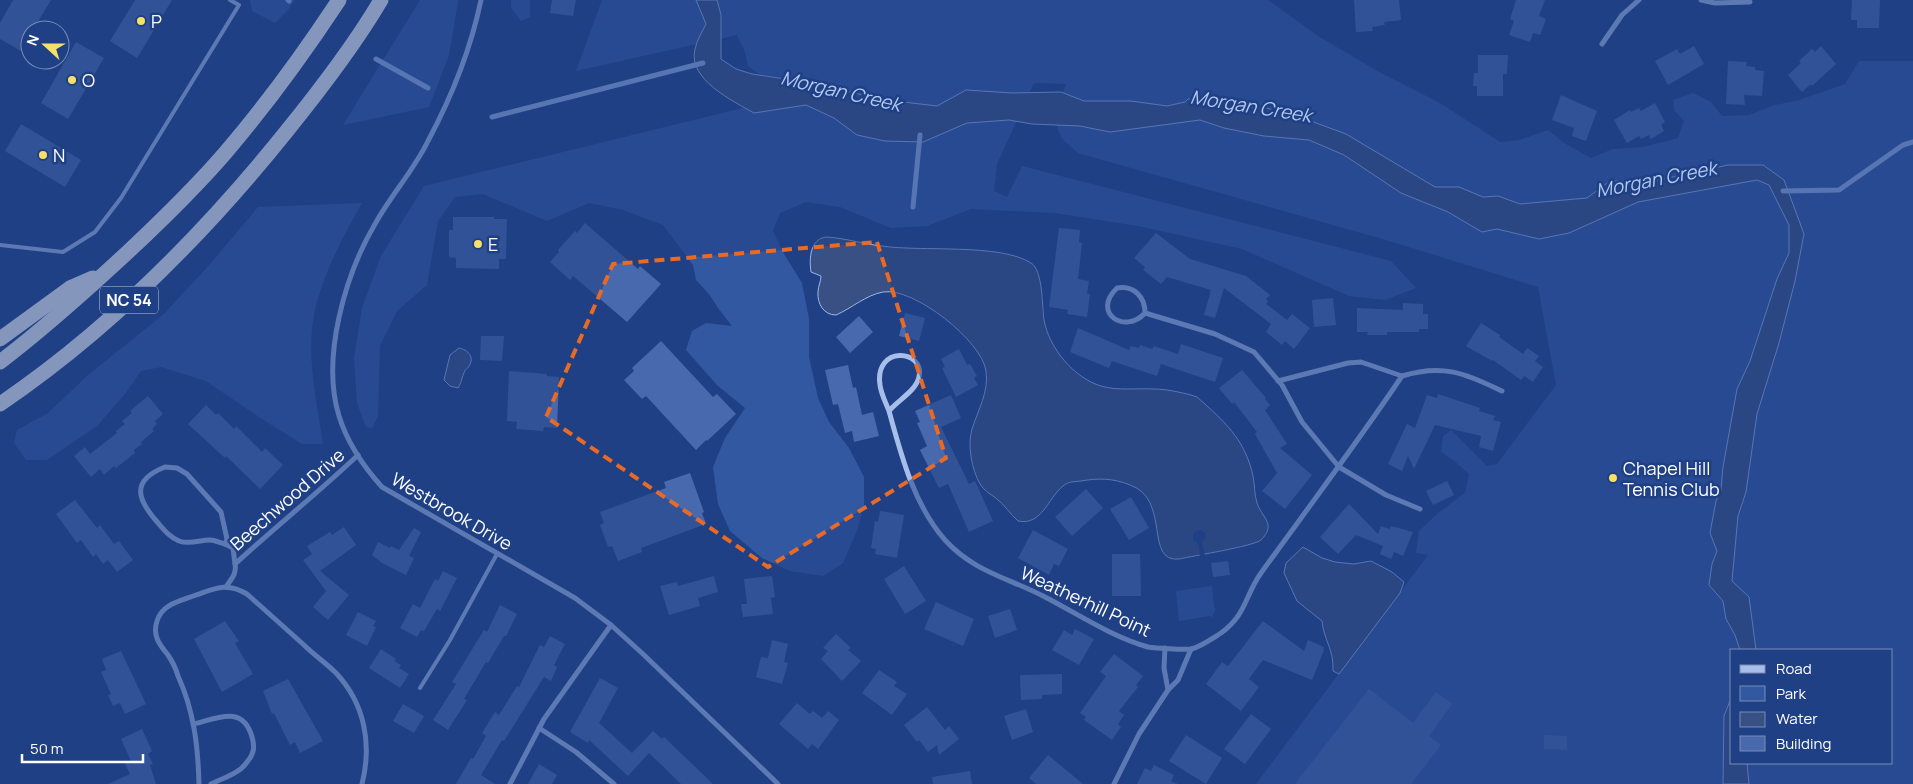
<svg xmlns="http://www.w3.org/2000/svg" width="1913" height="784" font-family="Manrope,sans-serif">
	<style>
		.green { fill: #3358a2; fill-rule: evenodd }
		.water { fill: #385083; stroke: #9bb7eb }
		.pier { fill: #1f4085 }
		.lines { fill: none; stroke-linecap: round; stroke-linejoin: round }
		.stream { stroke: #9bb7eb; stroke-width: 5 }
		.building { fill: #4869ad }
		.lane { stroke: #a8beea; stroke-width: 4 }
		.street { stroke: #a8beea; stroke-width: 5 }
		.highway { stroke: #fff; stroke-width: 15 }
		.marked { fill: none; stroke: #ea6a24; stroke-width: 4; stroke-dasharray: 10 6; stroke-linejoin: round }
		.poi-dot { fill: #f7df68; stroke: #1f4085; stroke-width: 2 }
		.labels { text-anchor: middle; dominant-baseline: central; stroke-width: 5; stroke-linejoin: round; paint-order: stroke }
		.shield { fill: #1f4085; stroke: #bcc6da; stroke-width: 1 }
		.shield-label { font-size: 16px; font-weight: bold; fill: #fff }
		.poi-label { font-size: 18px; fill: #fff; stroke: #1f4085; text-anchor: start }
		.street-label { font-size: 18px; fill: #fff; stroke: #1f4085 }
		.water-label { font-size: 19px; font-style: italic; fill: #b3c8f1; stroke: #1f4085 }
	</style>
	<rect width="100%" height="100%" fill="#1f4085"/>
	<g class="green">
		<polygon points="250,0 295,0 288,10 275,23 252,11"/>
		<polygon points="420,0 458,0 458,2 449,55 429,107 343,125"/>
		<polygon points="511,0 530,0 530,17 521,21 511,8"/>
		<path d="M602,0H1268L1318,36L1379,72L1440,103L1500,142L1520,140L1548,130L1564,143L1591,158L1613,149L1644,147L1678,138L1684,121L1674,110L1673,100L1693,93L1711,102L1722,116L1749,115L1775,105L1799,100L1845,84L1859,61H1913V784H1256L1428,555L1416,553L1419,531L1437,514L1465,493L1469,474L1452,459L1441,452L1443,436L1451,430L1487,466L1497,464L1556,385L1538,287L1386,240L1078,153L1062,139L1053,118L1066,84L1034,83L997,164L994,191L1007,197L1022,166L1391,261L1416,288L1385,300L1349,296L1242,249L1138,226L1055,213L971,209L927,226L891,228L840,207L806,202L780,213L773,231L784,254L802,283L809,319V357L818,398L829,422L849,448L864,477V507L856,533L843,563L823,576L790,571L762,558L730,531L718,504L713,467L725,438L745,408L717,385L686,350L692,331L706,323L732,326L718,308L709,294L696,280L693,265L663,225L623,210L589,203L547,221L483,194L455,197L438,221L427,285L397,311L380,346L378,416L372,428L366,427L357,403L354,358L362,308L381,256L424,186L833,86L811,78L804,80L759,74L748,66L745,52L737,35L576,71ZM1732,650H1892V763H1732Z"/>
		<path d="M362,203C343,236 321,278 314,315C306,358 317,402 323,444H302L262,419L206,381L161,367L141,371L125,394L97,426L47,460H26L14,443L17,430L48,413L87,376L164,314L211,263L258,207Z"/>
		<polygon points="1212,586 1214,608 1216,609 1212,617 1209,616 1179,621 1176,591"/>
	</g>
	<g class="water">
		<path d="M696,0H717L721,15V59L736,69L752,74L820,84L878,99L937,106L966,90L1012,93L1061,92L1084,101H1131L1167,106L1185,102L1188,99L1222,98L1257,109L1263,107L1308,120L1346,134L1435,187H1459L1483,197L1498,196L1520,204L1587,198L1610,181H1654L1728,165H1763L1784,180L1804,234L1795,281L1779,343L1757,414L1746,492L1738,516L1732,581L1749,597L1756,650H1740L1735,635L1726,619L1723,601L1709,585L1712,564L1717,551L1710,533L1716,501L1721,490L1723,467L1737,389L1750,361L1777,279L1789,253V225L1769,185L1757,180L1638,202L1569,233L1539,239L1497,229L1482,232L1448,212L1401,193L1344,155L1309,140L1264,136L1224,128L1200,120L1110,132L1080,126L1032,124L1009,120L967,123L923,142L885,141L857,135L834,118L806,105L754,113C733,101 687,79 695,49C697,40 702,32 706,24Z"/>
		<path d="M826,237C845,238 863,244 882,246C921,252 1000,243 1031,263C1043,270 1042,306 1044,320C1049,348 1074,378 1101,386C1118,391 1137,388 1154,389C1166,389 1179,392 1191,395L1197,397C1224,421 1245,439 1253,476C1255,485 1254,494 1257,503C1262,518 1277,524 1261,540C1254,546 1193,556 1179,559C1144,563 1171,499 1130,485C1113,478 1098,478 1081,481C1074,482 1069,481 1063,486C1048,498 1042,526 1018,521C1010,514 1005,505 997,499C991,494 984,491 980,484C972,470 967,445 972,429C978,410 989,392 986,371C982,341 914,287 883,292C866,295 852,308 836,315C824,315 817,304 818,292C818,286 821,282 821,276L811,272C809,259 810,239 826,237Z"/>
		<path d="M459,348C468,350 475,357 469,366C466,371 466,367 464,373C461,379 462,382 458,388L450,386L444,380L450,355Z"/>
		<path d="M1303,547L1322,558L1335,562L1354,564L1371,561L1392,572L1404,582L1400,593L1339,674L1333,671C1334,649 1324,641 1322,621L1297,601L1284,573L1286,563Z"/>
		<polygon points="1732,696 1732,763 1747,763 1749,784 1723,784 1724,716"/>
	</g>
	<polygon class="pier" points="1201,530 1205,533 1206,538 1202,542 1205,556 1200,557 1198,543 1193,540 1193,535 1195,531"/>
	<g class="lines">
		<g class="stream">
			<polyline points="288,0 289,1"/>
			<polyline points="376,59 428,88"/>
			<polyline points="492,117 703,63"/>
			<polyline points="1783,191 1839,190 1903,145 1913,142"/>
			<polyline points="913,207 920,135"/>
		</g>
	</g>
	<g class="building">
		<polygon points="13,0 51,0 33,30 30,30 30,35 21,51 0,39 0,23"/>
		<polygon points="135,0 172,0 137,58 110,41"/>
		<polygon points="552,0 576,0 573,16 550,13"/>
		<polygon points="1354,0 1399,0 1401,20 1384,22 1385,25 1372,27 1373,31 1356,32"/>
		<polygon points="1516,0 1545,0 1539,16 1546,19 1540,35 1533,33 1530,42 1509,35 1514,21 1510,19"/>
		<polygon points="1852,0 1880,0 1879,28 1857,28 1857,20 1851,20"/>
		<polygon points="76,42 104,58 68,119 41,103"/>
		<polygon points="1694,46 1704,64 1668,85 1655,61 1677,49 1680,54"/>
		<polygon points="1821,46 1836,64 1812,86 1811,84 1802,92 1788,75 1801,63 1799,61 1812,49 1815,52"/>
		<polygon points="1478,55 1508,55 1507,74 1503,74 1503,96 1477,96 1477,86 1473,86 1474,73 1478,73"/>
		<polygon points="1728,61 1747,62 1746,66 1755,67 1755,70 1764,71 1762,96 1744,95 1745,105 1726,104"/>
		<polygon points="1561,95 1597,111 1586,141 1572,136 1574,128 1552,120"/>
		<polygon points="1655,103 1665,122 1661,125 1664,131 1651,139 1649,135 1641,139 1639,136 1627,143 1614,120 1630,110 1631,112 1639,108 1641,111"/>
		<polygon points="21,124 81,160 65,187 5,151"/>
		<polygon points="453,217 494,217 494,219 507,219 506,259 499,259 499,269 456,268 456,258 449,257 449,230 453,230"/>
		<polygon points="585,223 638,269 640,266 661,284 627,322 573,276 570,280 550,262 559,252 558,250 575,231 577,233"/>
		<polygon points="1059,228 1080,230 1079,242 1082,243 1078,279 1089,281 1087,294 1090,294 1087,317 1067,314 1068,310 1049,307"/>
		<polygon points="1156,233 1190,259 1246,276 1270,295 1266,299 1268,301 1266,304 1287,320 1292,314 1310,328 1294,349 1285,341 1282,345 1266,332 1271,324 1224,288 1215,318 1204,315 1211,290 1167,277 1161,284 1143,270 1145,267 1134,258"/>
		<polygon points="1333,298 1336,325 1314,327 1312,300"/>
		<polygon points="1403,303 1423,304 1423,314 1428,314 1428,329 1419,329 1419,332 1387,332 1387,335 1367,335 1368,332 1357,332 1357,308 1403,310"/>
		<polygon points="905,313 925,318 919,341 899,336"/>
		<polygon points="859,316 873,332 850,353 836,337"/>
		<polygon points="1481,323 1500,335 1499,337 1523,354 1527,348 1539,356 1535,361 1543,367 1533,382 1524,376 1521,380 1493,360 1492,361 1466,346"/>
		<polygon points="1078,328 1129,350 1131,346 1139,348 1140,345 1152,349 1154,346 1178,354 1181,344 1223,358 1215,382 1161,364 1157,376 1112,361 1109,368 1070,352"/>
		<polygon points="481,336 504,336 502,361 480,360"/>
		<polygon points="661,341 713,397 717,394 736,414 707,441 706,440 696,450 646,396 642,399 624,380 634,371 632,368"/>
		<polygon points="959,349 967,365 970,364 977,376 974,378 978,385 956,397 942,368 945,367 941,359"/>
		<polygon points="848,365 853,388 856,387 862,415 873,412 879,436 854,442 852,431 845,433 838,404 833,405 825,370"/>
		<polygon points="1242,370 1266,398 1265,399 1270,405 1265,410 1287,444 1280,448 1312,475 1285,509 1262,491 1277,473 1255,434 1257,432 1234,402 1232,404 1219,388"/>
		<polygon points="509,371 547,374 547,376 559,377 557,428 544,427 543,431 516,429 517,422 507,421"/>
		<polygon points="1438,394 1480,408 1479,411 1495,416 1493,420 1501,422 1493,451 1479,447 1481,436 1435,425 1414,469 1408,456 1402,471 1388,464 1407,424 1415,428 1427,395 1437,398"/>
		<polygon points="951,395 961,418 941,427 969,484 975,481 993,521 969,532 948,484 939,488 920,450 927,446 917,423 920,422 915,411"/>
		<polygon points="148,396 163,414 155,421 157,424 152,429 154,431 141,442 142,444 134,450 135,453 116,468 114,466 104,475 100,469 91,477 74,456 85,447 90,454 117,433 116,431 125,424 122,421 132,413 130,411"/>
		<polygon points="206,405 216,415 218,413 234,429 236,426 262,452 265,448 283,465 260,489 226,456 225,458 188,424"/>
		<polygon points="690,473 704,512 702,513 706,524 641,548 642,552 618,561 612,546 608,547 600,525 604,523 600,512 666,488 664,482"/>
		<polygon points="1447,481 1454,495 1433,505 1426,491"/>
		<polygon points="1086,489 1103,508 1072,536 1055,517"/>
		<polygon points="1131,497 1149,528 1129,540 1110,509"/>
		<polygon points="75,500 97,528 100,525 114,544 119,541 133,560 117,572 108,560 103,564 96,554 93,557 81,540 77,543 56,514"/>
		<polygon points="1349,504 1378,534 1381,526 1390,529 1391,526 1413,532 1403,556 1394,552 1391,559 1380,554 1383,546 1356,535 1338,554 1320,537"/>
		<polygon points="880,511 904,515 897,558 875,554 876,549 871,548 875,521 878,522"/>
		<polygon points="344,527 356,545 320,571 349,595 328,620 313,607 326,591 303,560 312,554 307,546 330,532 332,535"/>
		<polygon points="414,528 421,532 409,556 414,558 406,575 382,563 372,555 378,542 390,548 391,546 399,550"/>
		<polygon points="1033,530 1068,549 1059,566 1054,564 1049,575 1018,558"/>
		<polygon points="1112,554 1140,554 1141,596 1112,596"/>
		<polygon points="1228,561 1230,575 1213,577 1211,563"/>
		<polygon points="904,566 926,601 905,614 884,579"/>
		<polygon points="443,571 457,578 440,611 437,609 424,631 421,630 417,637 400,628 413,604 420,608 435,579 438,581"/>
		<polygon points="714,576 718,592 698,598 700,606 669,615 660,586 677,582 678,586"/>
		<polygon points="772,576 775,597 771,598 773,614 743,617 741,604 747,604 744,579"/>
		<polygon points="936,602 974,619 963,646 924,629"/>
		<polygon points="500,605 517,614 506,636 504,636 488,663 486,662 464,699 467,700 448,730 433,720 456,684 452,682 484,630 487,632"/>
		<polygon points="1010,609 1017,630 995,638 988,616"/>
		<polygon points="358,612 376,621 373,626 376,627 367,646 346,635"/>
		<polygon points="225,621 239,641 235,643 253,674 222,692 194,639"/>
		<polygon points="1263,621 1304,651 1308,640 1324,647 1323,650 1324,650 1312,680 1263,660 1249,679 1259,687 1241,711 1206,684 1222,662 1228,666"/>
		<polygon points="1075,629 1094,639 1079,665 1052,650 1064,630 1072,635"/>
		<polygon points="836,634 851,648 848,650 861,661 842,681 821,659 828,651 823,648"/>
		<polygon points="550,636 565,644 554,665 557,667 551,681 544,677 504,741 502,740 481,775 495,784 456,784 471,758 473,759 486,736 482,733 495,712 499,715 517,686 519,687 540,645 544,647"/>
		<polygon points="772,640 788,644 784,662 788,663 782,684 756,677 761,657 768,658"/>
		<polygon points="381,649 396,659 394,661 401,665 399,668 409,674 400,688 369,668"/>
		<polygon points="121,651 146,704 125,714 120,703 113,706 108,695 111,694 101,672 106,670 102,659"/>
		<polygon points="1114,654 1143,676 1136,685 1138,687 1119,711 1124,715 1118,724 1121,727 1112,740 1084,720 1086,717 1080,713 1106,676 1100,672"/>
		<polygon points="879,670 897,682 894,686 907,694 892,715 862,693"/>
		<polygon points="1062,674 1062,694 1042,695 1042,699 1021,700 1020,675"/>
		<polygon points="600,678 618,688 599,723 632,753 653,731 662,739 664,737 713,784 681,784 649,753 628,776 589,740 588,743 570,732"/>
		<polygon points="288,679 323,741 300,753 295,742 290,745 274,713 272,714 263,691"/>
		<polygon points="1369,689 1413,723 1436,692 1452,704 1429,736 1441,745 1411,784 1295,784"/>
		<polygon points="797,703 810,714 813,711 822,718 828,711 839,720 818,749 812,744 808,749 779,724"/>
		<polygon points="403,704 424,716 414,733 393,721"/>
		<polygon points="927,707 945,730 949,726 959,739 939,755 937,745 928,752 919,740 917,742 904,725"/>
		<polygon points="1026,709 1033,732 1012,740 1004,716"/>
		<polygon points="1251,714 1271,729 1245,764 1224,749"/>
		<polygon points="142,729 152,751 148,754 153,764 150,765 156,784 108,784 130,774 125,764 131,761 121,739"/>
		<polygon points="1186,735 1222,758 1206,784 1169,761"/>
		<polygon points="1544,735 1567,736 1567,750 1544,749"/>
		<polygon points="1048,755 1083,784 1036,784 1029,778"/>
		<polygon points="539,764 557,775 552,784 528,784"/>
		<polygon points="1154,765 1174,775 1171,781 1178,784 1137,784 1145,768 1151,771"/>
		<polygon points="970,771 972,784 933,784 932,777"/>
	</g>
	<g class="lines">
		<g class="lane">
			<polyline points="0,245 63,252 95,232 121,198 239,5 230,0"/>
			<polyline points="420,688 450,640 497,554"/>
		</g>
		<g class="street">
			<path d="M481,0C471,48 451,98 428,141C414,170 391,195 375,224C345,275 321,358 339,416C347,442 364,467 382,487L575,598L611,625L643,654L778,784"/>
			<polyline points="1701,0 1715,3 1750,2"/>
			<polyline points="1602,44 1622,15 1639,0"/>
			<path d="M1145,313C1125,335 1091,313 1117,288C1134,285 1145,297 1145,313L1215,334L1254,352L1282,385L1302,422L1339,467L1386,495L1420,509"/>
			<polyline points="1278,381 1348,363 1361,362 1402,376"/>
			<path d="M889,411C886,403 881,394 880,385C874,345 925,349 919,377C916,391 898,400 889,411C901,455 914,505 945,540C974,572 1009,578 1045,597C1078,614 1112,637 1148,647C1155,648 1184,650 1191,649C1200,647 1213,638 1221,633C1247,614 1245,595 1261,573C1308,508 1357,443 1402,376C1444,363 1465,374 1502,391"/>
			<path d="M165,467L177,468L187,474L221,512L227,539L225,544C220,543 215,540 210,540C199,540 190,545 179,541C170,537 165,531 159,524C138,501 129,481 165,467Z"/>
			<polyline points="225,544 233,548 235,564"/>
			<path d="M226,587C231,579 237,574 235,564C275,527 318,493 358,455"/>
			<polyline points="1165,648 1164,668 1168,690"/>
			<path d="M194,724C218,718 243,705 252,737C255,747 254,754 247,762C239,774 223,778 211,784"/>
			<polyline points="539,728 576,752 614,784"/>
			<path d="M199,784C198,746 194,711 178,676C176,669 172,661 168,655C160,645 152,636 157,621C162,604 180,601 196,595C216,588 227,582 247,594C266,611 285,628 304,645C314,655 326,663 336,673C365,704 372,744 362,784"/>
			<polyline points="510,784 544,719 611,625"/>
			<polyline points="1114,784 1139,734 1168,690 1178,680 1191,649"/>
		</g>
		<g class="highway">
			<polyline points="0,339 70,288 93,278"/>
			<path d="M0,362C46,327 88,289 130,250C163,219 196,187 226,152C267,104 304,53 339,0"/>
			<path d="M0,404C109,330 204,234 286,132C320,90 354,46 381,0"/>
		</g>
	</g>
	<path d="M0 0H1913V784H0ZM877,242L946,458L768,567L546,417L613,264Z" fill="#1f4085" fill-opacity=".55" fill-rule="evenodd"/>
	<path class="marked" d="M877,242L946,458L768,567L546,417L613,264Z"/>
	<g class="poi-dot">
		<circle cx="141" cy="21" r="5"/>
		<circle cx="72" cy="80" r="5"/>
		<circle cx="43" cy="155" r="5"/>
		<circle cx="478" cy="244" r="5"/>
		<circle cx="1613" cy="478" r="5"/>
	</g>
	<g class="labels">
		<rect class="shield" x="100" y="286.5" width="58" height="27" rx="4"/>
		<g class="shield-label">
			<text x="129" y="300">NC 54</text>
		</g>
		<g class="poi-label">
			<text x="151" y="21">P</text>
			<text x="82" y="80">O</text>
			<text x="53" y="155">N</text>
			<text x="488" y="244">E</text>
			<text x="1623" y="468">Chapel Hill<tspan x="1623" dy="21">Tennis Club</tspan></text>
		</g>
		<g class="street-label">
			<text transform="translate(287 499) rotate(-41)">Beechwood Drive</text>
			<text transform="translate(452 511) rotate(30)">Westbrook Drive</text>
			<text transform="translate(1086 601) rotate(25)">Weatherhill Point</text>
		</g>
		<g class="water-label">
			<text transform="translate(841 91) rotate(13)">Morgan Creek</text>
			<text transform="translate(1251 106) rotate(9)">Morgan Creek</text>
			<text transform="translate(1656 179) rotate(-11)">Morgan Creek</text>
		</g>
	</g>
	<rect x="1730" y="649" width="162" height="115" fill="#1f4085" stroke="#798cb6"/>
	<rect x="1740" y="665" width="25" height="8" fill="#a8beea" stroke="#798cb6"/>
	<text x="1776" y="674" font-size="15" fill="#ffffff">Road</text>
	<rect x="1740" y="686" width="25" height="15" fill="#3358a2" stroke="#798cb6"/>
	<text x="1776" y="699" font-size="15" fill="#ffffff">Park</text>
	<rect x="1740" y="712" width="25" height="15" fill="#385083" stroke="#798cb6"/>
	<text x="1776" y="724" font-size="15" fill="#ffffff">Water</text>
	<rect x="1740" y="736" width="25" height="15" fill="#4869ad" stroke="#798cb6"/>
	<text x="1776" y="749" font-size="15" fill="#ffffff">Building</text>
	<g transform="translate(45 45) rotate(291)"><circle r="24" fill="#1f4085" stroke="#798cb6"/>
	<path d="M0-4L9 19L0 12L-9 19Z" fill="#f7df68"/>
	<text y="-8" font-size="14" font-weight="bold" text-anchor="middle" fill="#ffffff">N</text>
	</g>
	<path d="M22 754v8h121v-8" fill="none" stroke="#ffffff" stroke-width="2.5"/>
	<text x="30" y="754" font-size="15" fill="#ffffff" stroke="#1f4085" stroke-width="4" paint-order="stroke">50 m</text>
</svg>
